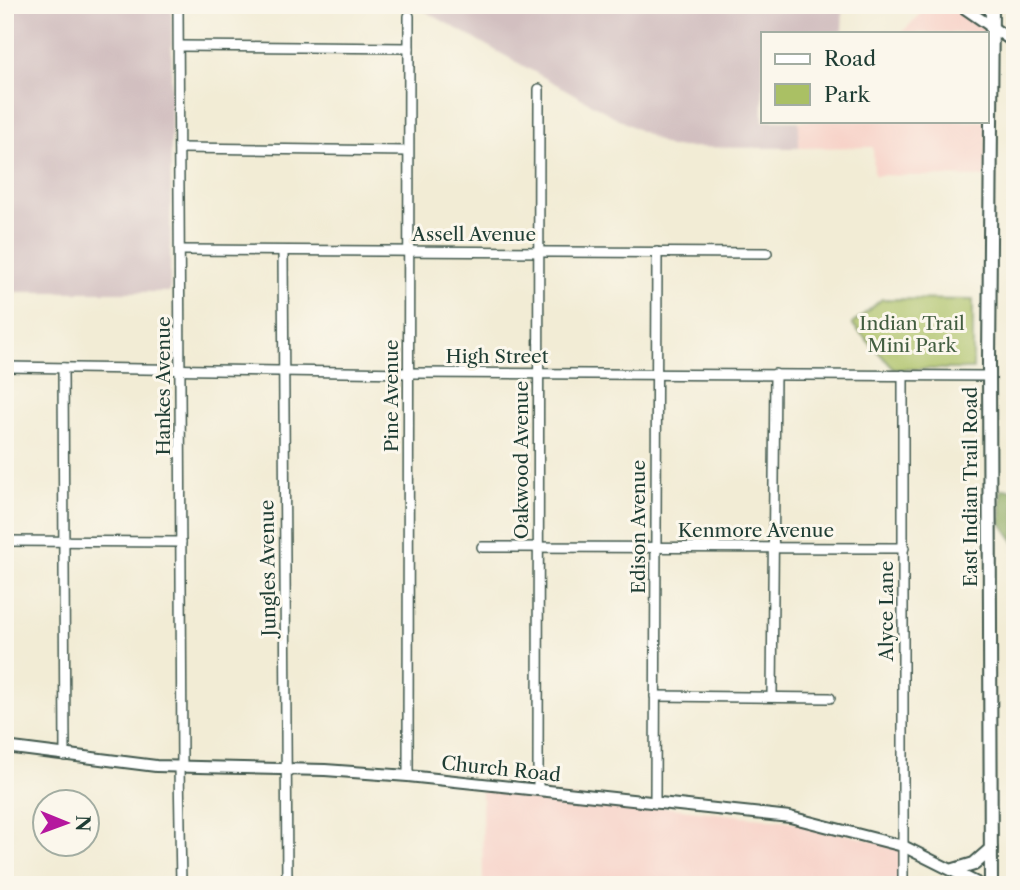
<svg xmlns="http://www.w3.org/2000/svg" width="1020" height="890" font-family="'Libre Caslon Text',serif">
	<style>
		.built { fill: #f7d1c7 }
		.industrial { fill: #d2bfc0 }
		.green { fill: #aac064; stroke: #647e4c; stroke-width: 2 }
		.forest { fill: #87a65a; stroke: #537247; stroke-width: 2 }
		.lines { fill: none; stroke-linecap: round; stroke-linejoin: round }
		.minor-casing { stroke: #3f574c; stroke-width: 12 }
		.tertiary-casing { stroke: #3f574c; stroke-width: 14 }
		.secondary-casing { stroke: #3f574c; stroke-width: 16 }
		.minor { stroke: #fff; stroke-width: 9 }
		.tertiary { stroke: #fff; stroke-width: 10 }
		.secondary { stroke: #fff; stroke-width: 12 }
		.labels { text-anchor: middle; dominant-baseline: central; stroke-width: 6; stroke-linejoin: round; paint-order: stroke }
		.street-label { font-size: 19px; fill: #1f3d34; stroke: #fbf7ec }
		.park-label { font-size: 19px; fill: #425e40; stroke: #fbf7ec }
	</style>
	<rect width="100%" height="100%" fill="#fbf7ec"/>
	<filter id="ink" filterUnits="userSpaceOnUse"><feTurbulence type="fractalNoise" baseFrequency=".0143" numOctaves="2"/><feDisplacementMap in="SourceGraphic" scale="14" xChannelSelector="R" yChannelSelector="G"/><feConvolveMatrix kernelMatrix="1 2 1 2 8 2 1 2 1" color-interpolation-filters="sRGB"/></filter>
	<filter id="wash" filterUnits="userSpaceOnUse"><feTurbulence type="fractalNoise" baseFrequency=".00686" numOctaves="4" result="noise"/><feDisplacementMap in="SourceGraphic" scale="28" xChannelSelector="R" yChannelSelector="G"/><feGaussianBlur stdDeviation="1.57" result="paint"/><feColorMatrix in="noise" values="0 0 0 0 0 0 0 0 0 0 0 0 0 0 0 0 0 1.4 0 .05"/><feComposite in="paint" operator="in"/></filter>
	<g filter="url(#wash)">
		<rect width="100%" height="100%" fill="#f2ecd5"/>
		<g class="built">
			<polygon points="920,5 951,5 986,29 986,33 842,33 842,31 901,33 919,16"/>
			<polygon points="799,121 986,121 985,177 874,175 873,147 799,148"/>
			<polygon points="482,787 789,821 900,847 901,885 483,885"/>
		</g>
		<g class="industrial">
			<polygon points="5,5 172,5 170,292 5,292"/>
			<polygon points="414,5 843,5 842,33 763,33 763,121 799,121 799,148 669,147"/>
		</g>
		<polygon class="green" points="882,299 973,300 973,369 894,369 852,324"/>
		<polygon class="forest" points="1001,489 1015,490 1015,543 1001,523"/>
	</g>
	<g filter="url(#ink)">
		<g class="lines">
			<defs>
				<g id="minor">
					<polyline points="178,5 182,767"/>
					<polyline points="179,46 409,48"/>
					<polyline points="179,148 408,151"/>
					<polyline points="180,250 767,253"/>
					<polyline points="283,251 287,885"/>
					<polyline points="5,367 408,373 989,376"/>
					<polyline points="63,368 65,756"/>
					<polyline points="5,541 181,542"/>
					<polyline points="482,547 904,548"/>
					<polyline points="655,696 830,698"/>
					<polyline points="772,697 775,374"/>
					<polyline points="179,767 181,885"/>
					<polyline points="408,776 409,16"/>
					<polyline points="538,790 539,89"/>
					<polyline points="655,803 657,252"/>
					<polyline points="903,885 903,375"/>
				</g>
				<g id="tertiary">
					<polyline points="960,5 1015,43"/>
					<polyline points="5,747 156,766 325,770 408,776 790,817 903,846 981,885"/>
				</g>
				<g id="secondary">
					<polyline points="954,870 974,864 991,849"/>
					<polyline points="991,885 989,362 992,5"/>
				</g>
			</defs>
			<use href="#minor" class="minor-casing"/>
			<use href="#tertiary" class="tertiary-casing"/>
			<use href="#secondary" class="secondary-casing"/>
			<use href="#minor" class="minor"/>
			<use href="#tertiary" class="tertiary"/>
			<use href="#secondary" class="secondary"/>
		</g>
	</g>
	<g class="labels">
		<g class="street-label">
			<text x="474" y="234">Assell Avenue</text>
			<text x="497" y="356">High Street</text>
			<text transform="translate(163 386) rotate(-90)">Hankes Avenue</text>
			<text transform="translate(391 396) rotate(-90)">Pine Avenue</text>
			<text transform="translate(521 460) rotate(-90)">Oakwood Avenue</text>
			<text transform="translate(970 487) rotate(-90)">East Indian Trail Road</text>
			<text transform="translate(638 527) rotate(-90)">Edison Avenue</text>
			<text x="756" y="530">Kenmore Avenue</text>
			<text transform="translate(268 568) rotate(-91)">Jungles Avenue</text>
			<text transform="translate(886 611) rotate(-90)">Alyce Lane</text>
			<text transform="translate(501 769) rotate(6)">Church Road</text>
		</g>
		<g class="park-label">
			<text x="912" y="323">Indian Trail<tspan x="912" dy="22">Mini Park</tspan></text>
		</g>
	</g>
	<rect width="1020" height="890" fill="none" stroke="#fbf7ec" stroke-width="28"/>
	<rect x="761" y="32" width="228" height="91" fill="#fbf7ec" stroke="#a3ada2" stroke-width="2"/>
	<rect x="775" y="54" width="35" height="10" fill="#ffffff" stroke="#a3ada2" stroke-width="2"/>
	<text x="824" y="66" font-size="21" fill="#1f3d34">Road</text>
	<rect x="775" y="84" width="35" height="21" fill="#aac064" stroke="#a3ada2" stroke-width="2"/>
	<text x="824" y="102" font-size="21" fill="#1f3d34">Park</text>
	<g transform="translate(66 823) rotate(91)"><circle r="33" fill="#fbf7ec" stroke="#a3ada2" stroke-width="2"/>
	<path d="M0-5L12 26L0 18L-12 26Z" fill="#b5179e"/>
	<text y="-10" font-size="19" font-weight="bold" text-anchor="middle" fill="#1f3d34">N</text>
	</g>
</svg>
